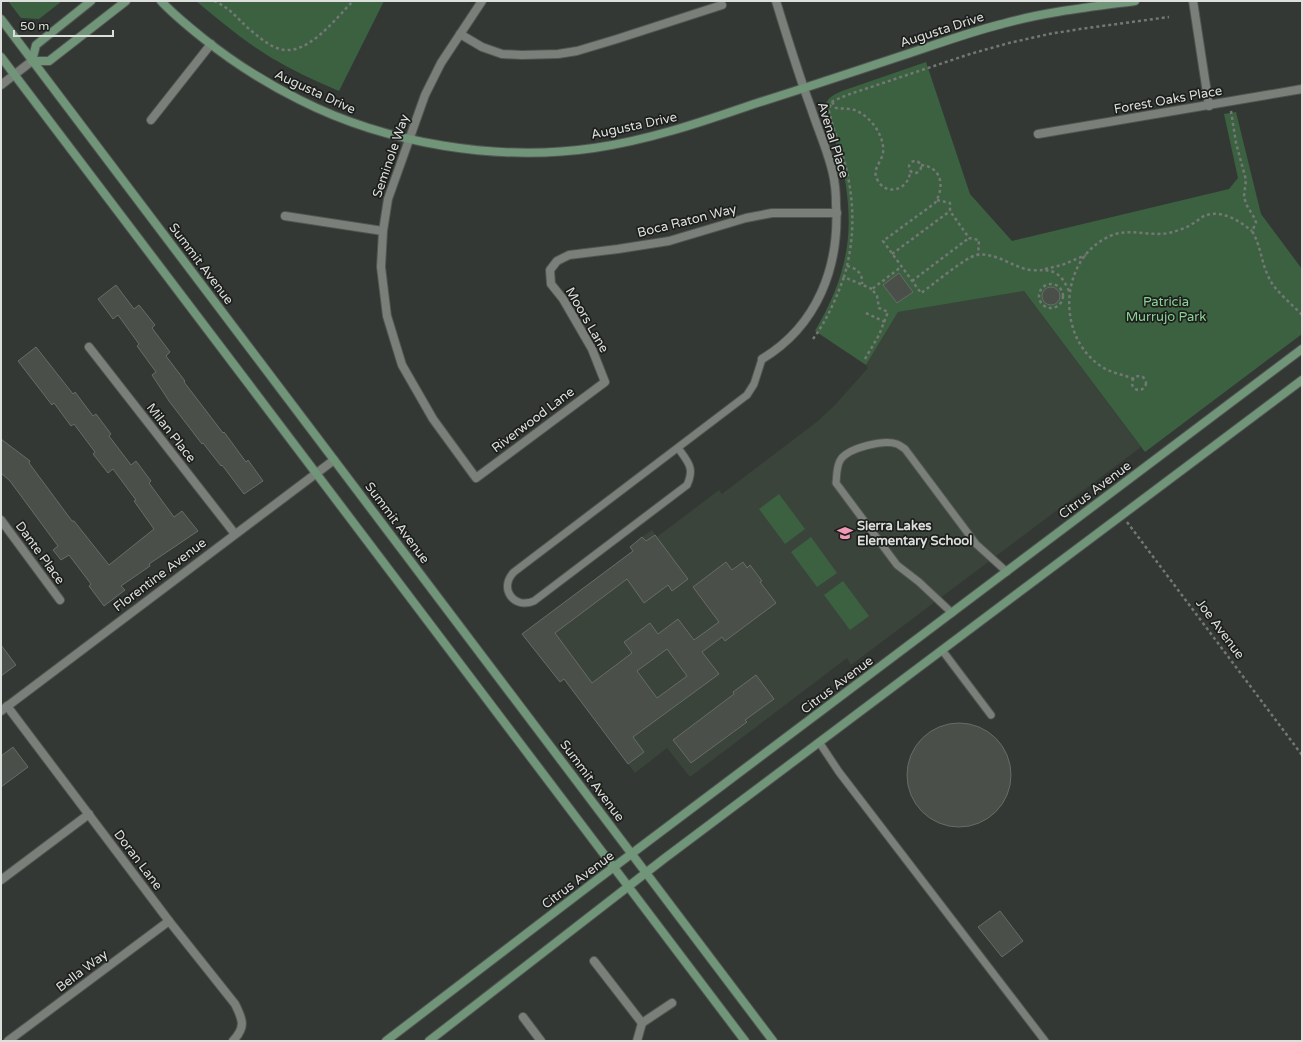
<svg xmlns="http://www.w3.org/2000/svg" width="1303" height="1042" font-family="'Varela Round',sans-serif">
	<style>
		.built { fill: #3a443b }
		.green { fill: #3c6141 }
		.building { fill: #4a4f4a; stroke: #676c67; fill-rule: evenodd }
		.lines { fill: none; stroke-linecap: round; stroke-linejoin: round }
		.lane-casing { stroke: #515552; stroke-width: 9 }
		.street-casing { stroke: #515552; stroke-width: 10 }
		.secondary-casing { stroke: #515552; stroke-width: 10 }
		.path { stroke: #737874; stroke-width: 2.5; stroke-dasharray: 3 3; stroke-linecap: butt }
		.lane { stroke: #7a7f7a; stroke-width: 7 }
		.street { stroke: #7a7f7a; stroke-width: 8 }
		.secondary { stroke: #719578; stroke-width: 8 }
		.labels { text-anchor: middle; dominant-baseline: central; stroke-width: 3.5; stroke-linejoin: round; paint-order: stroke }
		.street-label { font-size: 13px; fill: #dcdfdc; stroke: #1d1f1d }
		.park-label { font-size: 13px; fill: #8bd395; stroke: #1d1f1d }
		.poi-label { font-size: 13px; font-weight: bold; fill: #dcdfdc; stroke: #1d1f1d; text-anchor: start }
	</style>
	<rect width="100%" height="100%" fill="#333834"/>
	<polygon class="built" points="1024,291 1141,447 851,665 847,658 690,777 667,748 635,773 564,679 560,682 522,634 632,551 630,547 642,537 652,530 657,537 719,490 722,494 818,421 834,406 868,368 866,365 898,312"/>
	<g class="green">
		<polygon points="8,1 62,1 39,19 21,18"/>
		<path d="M196,1H384L339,91C315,81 292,70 270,57C244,41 220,21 196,1Z"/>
		<path d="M926,62L970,194L1012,241L1229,189L1238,178L1224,114L1236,112L1261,214L1302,269V334L1145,452L1024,291L898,312L866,365L815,331C850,271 856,227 841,159C838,145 825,119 825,107C826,98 835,94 842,91Z"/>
		<polygon points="779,494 805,529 785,544 759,509"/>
		<polygon points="811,537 837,573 817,587 791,552"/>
		<polygon points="843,581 869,616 850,630 824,595"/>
	</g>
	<g class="building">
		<polygon points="899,273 913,292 897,303 883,285"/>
		<polygon points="116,285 134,309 139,305 155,325 152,328 170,352 166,356 185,381 184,382 223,433 224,432 246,462 248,460 263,481 244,494 222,465 221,466 203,443 202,444 169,401 152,375 156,372 137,346 139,344 118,315 113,319 98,299"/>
		<circle cx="1051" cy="296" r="9"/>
		<polygon points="36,347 73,394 75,392 93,416 96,414 111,434 109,436 131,465 136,461 151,481 149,483 174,517 182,511 198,531 149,564 150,566 121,586 125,590 104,606 89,586 91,584 69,555 61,560 53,550 58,546 10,481 1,473 1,439 30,461 29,463 72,521 74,521 109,565 154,529 134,501 136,500 113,469 108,473 93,454 95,452 74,424 71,426 54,403 52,405 18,361"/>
		<path d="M655,535L688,579L672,591L668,585L644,603L627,579L555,633L592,683L632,653L624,642L650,623L658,634L678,619L694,640L719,622L693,587L726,562L732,570L743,562L747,568L750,565L762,581L760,582L776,603L725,641L722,637L702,652L719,674L633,737L644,752L628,764L564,679L560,682L522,634L633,551L630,547L642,537L646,541ZM667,649L687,676L657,698L637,671Z"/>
		<polygon points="1,645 16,665 1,676"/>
		<polygon points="756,675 774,699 745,720 747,722 691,763 673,740 734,694 733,692"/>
		<circle cx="959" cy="775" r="52"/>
		<polygon points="13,747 28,767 1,787 1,756"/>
		<polygon points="1000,911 1023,941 1002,957 978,927"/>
	</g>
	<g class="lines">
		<defs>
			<g id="lane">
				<path d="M678,448C688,462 695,468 687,485L534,601C514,610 498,588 514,572L747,395L754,384L762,359"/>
				<path d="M952,613L919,582L897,565L836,483C837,475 836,466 841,459C849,448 884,439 897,444C900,445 903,448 905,449L976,544L1007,572"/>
				<polyline points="942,650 991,715"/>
				<polyline points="819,742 839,772 1045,1041"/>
			</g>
			<g id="street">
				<polyline points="482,1 441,63 425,95 388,199 383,231 381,267 387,316 402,365 433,419 476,478 605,382 592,349 563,299 551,284 550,270 557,261 569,255 618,249 669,241 746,218 772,213 837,213"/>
				<polyline points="1193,1 1209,106"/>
				<polyline points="460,34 482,47 502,54 522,55 558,54 577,51 617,39 722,5"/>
				<polyline points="1,85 32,61"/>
				<polyline points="151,120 211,44"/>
				<polyline points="1038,134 1302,89"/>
				<polyline points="285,216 383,231"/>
				<polyline points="89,347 235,534"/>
				<path d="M762,359C817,326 840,267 836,204C836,194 835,183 833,174C828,151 818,130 811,108C798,73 787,37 776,1"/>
				<polyline points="1,520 60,600"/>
				<path d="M7,706L169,921L235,1004C243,1020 246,1027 233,1041"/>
				<polyline points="1,711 334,460"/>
				<polyline points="1,880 89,814"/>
				<polyline points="594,961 642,1023"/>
				<polyline points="523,1017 541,1041"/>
				<polyline points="8,1041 169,921"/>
				<polyline points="637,1041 642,1023 672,1003"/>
			</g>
			<g id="secondary">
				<path d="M161,1C174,15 189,27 204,39C234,63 266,83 300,100C387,144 498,162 594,148C649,140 702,122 754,104C802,89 850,73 898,57C932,46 966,33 1002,24C1045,12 1090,7 1135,1"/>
				<polyline points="1,19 773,1041"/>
				<path d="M1,57C249,385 498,712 745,1041"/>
				<polyline points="32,61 49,61 126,1"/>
				<polyline points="32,61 36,45 91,1"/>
				<polyline points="386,1041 594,882 1302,349"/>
				<polyline points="429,1041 665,858 1302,380"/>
			</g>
		</defs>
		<use href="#lane" class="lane-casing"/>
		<use href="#street" class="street-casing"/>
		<use href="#secondary" class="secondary-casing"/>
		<g class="path">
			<path d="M214,1C229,7 237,18 249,29C258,36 266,44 277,48C305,60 336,18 353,1"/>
			<path d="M832,102L836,108C843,109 851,108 857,111C872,118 885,137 883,153C881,163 872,169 877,179C886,198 910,189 910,171"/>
			<path d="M1231,111L1236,143L1246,180L1244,196L1246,204L1255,219L1256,223L1252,231C1261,246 1261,262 1269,278C1274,290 1292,304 1302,315"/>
			<circle cx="915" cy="167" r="6"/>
			<path d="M921,165C942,167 945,187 935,203L883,241L921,293C933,285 965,257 977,255C996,252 1012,267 1030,270C1040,271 1048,268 1057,274C1063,278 1066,285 1069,291"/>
			<polyline points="937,200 950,203 950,211 969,238 979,240 978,255"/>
			<polyline points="892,254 950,211"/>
			<path d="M847,266C857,268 863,274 862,284"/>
			<polyline points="1045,269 1062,265 1086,255"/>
			<polyline points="912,281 969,238"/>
			<circle cx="1051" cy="296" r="12"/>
			<path d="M872,289L844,277C855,240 855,202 845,164C840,146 833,129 829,111L831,102L847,95L970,54L1009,43L1049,34L1080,29L1169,17"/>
			<polyline points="866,313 885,322"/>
			<path d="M813,339C827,320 836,299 844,277"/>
			<polyline points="865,359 879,335 888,312 879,308 877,296 872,289 901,267"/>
			<circle cx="1139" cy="383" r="7"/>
			<path d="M1134,379C1122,374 1109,373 1098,364C1056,333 1060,258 1110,236C1130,227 1152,238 1173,232C1179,230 1186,228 1192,224C1196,222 1199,219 1202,217C1220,208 1238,220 1252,231"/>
			<polyline points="1127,522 1302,755"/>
		</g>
		<use href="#lane" class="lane"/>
		<use href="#street" class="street"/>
		<use href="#secondary" class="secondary"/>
	</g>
	<defs>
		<symbol id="school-bare" viewBox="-9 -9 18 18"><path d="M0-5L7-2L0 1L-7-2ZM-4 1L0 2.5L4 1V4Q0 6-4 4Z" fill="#f09ab7" stroke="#1d1f1d" stroke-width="2.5" paint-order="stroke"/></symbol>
	</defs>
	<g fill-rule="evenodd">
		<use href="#school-bare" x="834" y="522" width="22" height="22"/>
	</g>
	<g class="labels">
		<g class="street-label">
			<text transform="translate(942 30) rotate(-18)">Augusta Drive</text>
			<text transform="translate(315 92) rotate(25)">Augusta Drive</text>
			<text transform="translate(1168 100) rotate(-10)">Forest Oaks Place</text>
			<text transform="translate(634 126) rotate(-12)">Augusta Drive</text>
			<text transform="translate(833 140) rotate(73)">Avenal Place</text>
			<text transform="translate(391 156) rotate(-71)">Seminole Way</text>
			<text transform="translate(687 221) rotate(-14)">Boca Raton Way</text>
			<text transform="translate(201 264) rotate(53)">Summit Avenue</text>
			<text transform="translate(587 320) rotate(60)">Moors Lane</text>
			<text transform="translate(533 420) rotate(-37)">Riverwood Lane</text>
			<text transform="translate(171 433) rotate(52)">Milan Place</text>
			<text transform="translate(1095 490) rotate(-37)">Citrus Avenue</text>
			<text transform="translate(397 523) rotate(53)">Summit Avenue</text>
			<text transform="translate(40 553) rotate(54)">Dante Place</text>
			<text transform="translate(160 575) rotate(-37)">Florentine Avenue</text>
			<text transform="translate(1220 629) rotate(53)">Joe Avenue</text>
			<text transform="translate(837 685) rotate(-37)">Citrus Avenue</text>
			<text transform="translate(592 781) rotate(53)">Summit Avenue</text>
			<text transform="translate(138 860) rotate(53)">Doran Lane</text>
			<text transform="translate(578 880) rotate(-37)">Citrus Avenue</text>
			<text transform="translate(82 971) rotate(-37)">Bella Way</text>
		</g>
		<g class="park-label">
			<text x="1166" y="302">Patricia<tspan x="1166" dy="15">Murrujo Park</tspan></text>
		</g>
		<g class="poi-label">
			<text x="857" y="526">Sierra Lakes<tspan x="857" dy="15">Elementary School</tspan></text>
		</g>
	</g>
	<rect width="1303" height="1042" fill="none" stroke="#dcdfdc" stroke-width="4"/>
	<path d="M14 30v6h99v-6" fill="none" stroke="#dcdfdc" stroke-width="2"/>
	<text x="20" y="30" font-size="12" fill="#dcdfdc" stroke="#1d1f1d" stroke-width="3" paint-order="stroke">50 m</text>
</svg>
